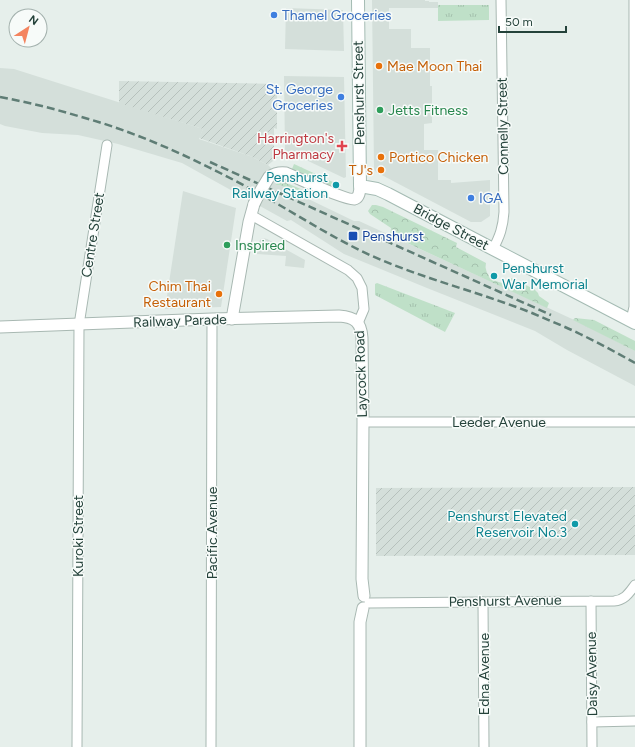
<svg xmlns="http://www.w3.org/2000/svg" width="635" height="747" font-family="Figtree,sans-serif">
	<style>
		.built { fill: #d4dfda }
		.industrial { fill: url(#industrial-furrows) }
		.grass { fill: url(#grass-tufts) }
		.forest { fill: url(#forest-crowns) }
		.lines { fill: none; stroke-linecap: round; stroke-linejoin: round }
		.minor-casing { stroke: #a8b8b2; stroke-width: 11 }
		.tertiary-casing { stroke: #a8b8b2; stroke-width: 13 }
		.secondary-casing { stroke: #a4bbb3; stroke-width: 14 }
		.minor { stroke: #fff; stroke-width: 9 }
		.tertiary { stroke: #fff; stroke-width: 11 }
		.secondary { stroke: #fff; stroke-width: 12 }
		.rail { stroke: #5f7d75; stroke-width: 2.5; stroke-dasharray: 8 4; stroke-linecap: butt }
		.tertiary-bridge-casing { stroke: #a8b8b2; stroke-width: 13; stroke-linecap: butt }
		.tertiary-bridge { stroke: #fff; stroke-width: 11 }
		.shop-dot { fill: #3f7fe0; stroke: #f7fbf9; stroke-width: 1.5 }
		.food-dot { fill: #e8710a; stroke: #f7fbf9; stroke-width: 1.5 }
		.leisure-dot { fill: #2e9e5b; stroke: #f7fbf9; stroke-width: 1.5 }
		.health-dot { fill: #e0444e; stroke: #f7fbf9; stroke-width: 1.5 }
		.culture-dot { fill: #0f9aa8; stroke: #f7fbf9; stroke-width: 1.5 }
		.transit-dot { fill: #1a4fb4; stroke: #f7fbf9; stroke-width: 1.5 }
		.labels { text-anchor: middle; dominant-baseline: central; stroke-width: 3; stroke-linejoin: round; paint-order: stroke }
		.shop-label { font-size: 14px; fill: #366cbe; stroke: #f7fbf9; text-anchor: start }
		.food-label { font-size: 14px; fill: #c56008; stroke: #f7fbf9; text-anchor: start }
		.street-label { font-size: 14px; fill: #24423a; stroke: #f7fbf9 }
		.leisure-label { font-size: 14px; fill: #27864d; stroke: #f7fbf9; text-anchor: start }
		.health-label { font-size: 14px; fill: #be3a42; stroke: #f7fbf9; text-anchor: end }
		.culture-label { font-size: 14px; fill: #0d838f; stroke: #f7fbf9; text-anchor: end }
		.transit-label { font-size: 14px; fill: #164399; stroke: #f7fbf9; text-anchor: start }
	</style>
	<defs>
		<pattern id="industrial-furrows" width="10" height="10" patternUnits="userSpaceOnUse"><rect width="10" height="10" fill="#d4dfda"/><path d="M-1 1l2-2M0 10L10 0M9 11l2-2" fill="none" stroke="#b6c1bc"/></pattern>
		<pattern id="grass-tufts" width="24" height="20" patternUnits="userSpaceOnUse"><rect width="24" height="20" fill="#bfe0c8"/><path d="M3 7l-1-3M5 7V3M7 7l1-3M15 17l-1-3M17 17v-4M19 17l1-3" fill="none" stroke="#a4c1ad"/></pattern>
		<pattern id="forest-crowns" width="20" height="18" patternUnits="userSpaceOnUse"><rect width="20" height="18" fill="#bfe0c8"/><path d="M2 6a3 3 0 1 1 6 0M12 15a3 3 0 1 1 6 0" fill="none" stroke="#a4c1ad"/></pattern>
	</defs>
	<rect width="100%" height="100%" fill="#e6efeb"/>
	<g class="built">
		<polygon points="372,0 425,0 425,1 429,1 429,2 438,2 438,8 389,8 389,29 411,29 411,48 430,48 430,86 432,86 432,123 424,124 424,150 438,150 438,180 451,180 451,183 490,180 490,216 481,222 471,222 376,172 374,169"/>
		<polygon points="286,8 343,10 344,51 285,49"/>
		<polygon points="0,68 14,69 203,129 199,139 250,156 268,165 296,193 354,221 359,221 583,324 635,351 635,386 567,350 535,331 427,288 344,254 291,220 287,221 182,163 118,144 78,135 42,133 5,126 0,124"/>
		<polygon points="284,76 344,77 346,177 344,178 285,150"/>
		<polygon points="183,191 236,208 221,307 165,309"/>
		<polygon points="263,238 267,239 305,260 304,268 285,266 286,256 257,254 259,242 260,240"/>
	</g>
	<g class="industrial">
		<polygon points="119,81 277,84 277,129 274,128 274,155 278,157 268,165 250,156 199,138 203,129 119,103"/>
		<polygon points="635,487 635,555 376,556 376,488"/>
	</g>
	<g class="grass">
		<polygon points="438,5 489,5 489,20 438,21"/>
		<polygon points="377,283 455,313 445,332 375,295 375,284"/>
	</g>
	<g class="forest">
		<polygon points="294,164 333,182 331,186 292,169"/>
		<polygon points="278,180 282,181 303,190 301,194 280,185 276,185"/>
		<path d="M372,205H376L383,207L457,243L456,247L486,263C486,265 485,267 486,269C487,279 501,284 510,284L511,278L534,289L538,293L539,296L549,303L547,308L390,235L391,228L370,214L368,211Z"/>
		<polygon points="575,318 594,320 635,341 635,351 573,320"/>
	</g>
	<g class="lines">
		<defs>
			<g id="minor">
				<polyline points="251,215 348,270 357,278 362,288 364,309 358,323"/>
				<path d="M493,249C500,236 503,227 504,212L501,0"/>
				<polyline points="631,320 634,307 634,0"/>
				<polyline points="363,422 635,422"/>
				<polyline points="591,601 592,747"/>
				<polyline points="483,602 484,747"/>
				<path d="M369,603L614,601C625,600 629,593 635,585"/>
				<polyline points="592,722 635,721"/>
				<polyline points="77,747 79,325 107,145"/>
				<polyline points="211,747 212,319"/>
			</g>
			<g id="tertiary">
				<path d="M269,177C275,173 279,172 286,173C295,177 348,201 354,199C359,198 360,191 360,186"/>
				<polyline points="232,319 249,222 254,204"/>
				<path d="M0,327L212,319L339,316C355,317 361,322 362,338L363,422L362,579L364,596"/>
				<polyline points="360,747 360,622 363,608"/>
			</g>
			<polyline id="secondary" points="358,0 360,186 377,189 388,194 493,249 635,323"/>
		</defs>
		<use href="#minor" class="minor-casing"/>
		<use href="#tertiary" class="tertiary-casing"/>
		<use href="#secondary" class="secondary-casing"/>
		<use href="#minor" class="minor"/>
		<use href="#tertiary" class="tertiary"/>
		<use href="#secondary" class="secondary"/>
		<g class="rail">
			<path d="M0,97C26,102 52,108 78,116C137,132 193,158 247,187C289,209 328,236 372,256C424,279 479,292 532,313C548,320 564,326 580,334C599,343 617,353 635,363"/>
			<polyline points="210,162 551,315"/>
		</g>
		<defs>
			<polyline id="tertiary-bridge" points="254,204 261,190 269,177"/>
		</defs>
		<use href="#tertiary-bridge" class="tertiary-bridge-casing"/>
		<use href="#tertiary-bridge" class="tertiary-bridge"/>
	</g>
	<g class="shop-dot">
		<circle cx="274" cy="15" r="4"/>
		<circle cx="341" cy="97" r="4"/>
		<circle cx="471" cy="198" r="4"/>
	</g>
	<g class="food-dot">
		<circle cx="379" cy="66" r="4"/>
		<circle cx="381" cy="157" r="4"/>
		<circle cx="381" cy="170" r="4"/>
		<circle cx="219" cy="294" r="4"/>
	</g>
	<g class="leisure-dot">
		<circle cx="380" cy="110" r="4"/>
		<circle cx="227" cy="245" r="4"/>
	</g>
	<path class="health-dot" d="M340 140h4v4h4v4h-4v4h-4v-4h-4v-4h4z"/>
	<g class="culture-dot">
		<circle cx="336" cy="185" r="4"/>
		<circle cx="494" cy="276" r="4"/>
		<circle cx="575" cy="524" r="4"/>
	</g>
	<rect class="transit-dot" x="348" y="231" width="10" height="10" rx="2"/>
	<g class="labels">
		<g class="shop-label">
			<text x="282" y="15">Thamel Groceries</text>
			<text x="333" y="89" text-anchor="end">St. George<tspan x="333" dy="16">Groceries</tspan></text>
			<text x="479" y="198">IGA</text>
		</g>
		<g class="food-label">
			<text x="387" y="66">Mae Moon Thai</text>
			<text x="389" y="157">Portico Chicken</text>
			<text x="373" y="170" text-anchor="end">TJ's</text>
			<text x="211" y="286" text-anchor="end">Chim Thai<tspan x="211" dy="16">Restaurant</tspan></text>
		</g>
		<g class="street-label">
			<text transform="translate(359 93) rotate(-91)">Penshurst Street</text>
			<text transform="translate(503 126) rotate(-91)">Connelly Street</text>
			<text transform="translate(451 227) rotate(28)">Bridge Street</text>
			<text transform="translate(93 235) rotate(-81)">Centre Street</text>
			<text transform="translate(180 321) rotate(-2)">Railway Parade</text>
			<text transform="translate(361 374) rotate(-92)">Laycock Road</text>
			<text x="499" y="422">Leeder Avenue</text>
			<text transform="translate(212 533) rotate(-90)">Pacific Avenue</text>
			<text transform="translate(78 536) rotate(-90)">Kuroki Street</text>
			<text transform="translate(505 601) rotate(-1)">Penshurst Avenue</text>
			<text transform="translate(484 674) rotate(-90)">Edna Avenue</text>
			<text transform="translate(592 674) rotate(-91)">Daisy Avenue</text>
		</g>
		<g class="leisure-label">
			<text x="388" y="110">Jetts Fitness</text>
			<text x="235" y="245">Inspired</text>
		</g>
		<g class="health-label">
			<text x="334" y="138">Harrington's<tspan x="334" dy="16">Pharmacy</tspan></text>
		</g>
		<g class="culture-label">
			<text x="328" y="177">Penshurst<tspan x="328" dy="16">Railway Station</tspan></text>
			<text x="502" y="268" text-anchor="start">Penshurst<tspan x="502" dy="16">War Memorial</tspan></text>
			<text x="567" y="516">Penshurst Elevated<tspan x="567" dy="16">Reservoir No.3</tspan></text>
		</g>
		<g class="transit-label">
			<text x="362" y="236">Penshurst</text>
		</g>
	</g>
	<g transform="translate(28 28) rotate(36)"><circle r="19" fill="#f7fbf9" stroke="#a3b1ad"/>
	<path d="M0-3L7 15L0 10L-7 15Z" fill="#f4845f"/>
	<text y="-6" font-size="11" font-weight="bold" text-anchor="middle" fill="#24423a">N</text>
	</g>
	<path d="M499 26v6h67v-6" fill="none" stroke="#24423a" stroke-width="2"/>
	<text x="505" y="26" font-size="12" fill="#24423a" stroke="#f7fbf9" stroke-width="3" paint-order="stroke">50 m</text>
</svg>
